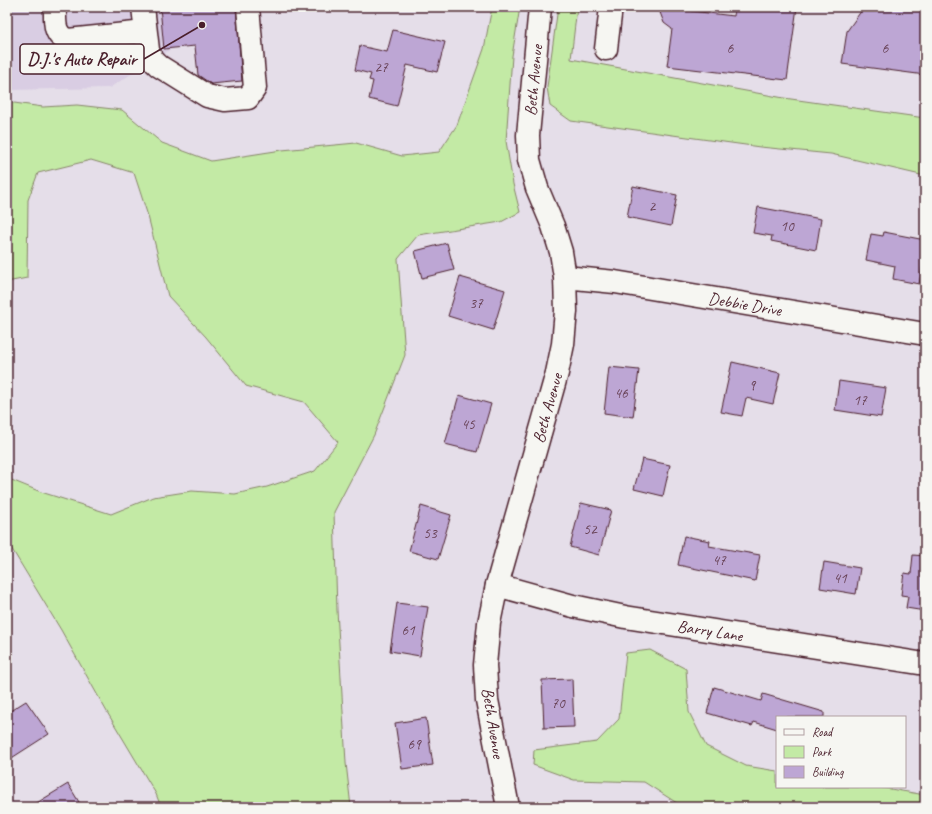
<svg xmlns="http://www.w3.org/2000/svg" width="932" height="814" font-family="Caveat,sans-serif">
	<style>
		.built { fill: #d9cde3 }
		.green { fill: #c3eaa5; stroke: #868468 }
		.building { fill: #bda6d4; stroke: #4a1f2b }
		.lines { fill: none; stroke-linecap: round; stroke-linejoin: round }
		.minor-casing { stroke: #4a1f2b; stroke-width: 25 }
		.minor { stroke: #f6f6f2; stroke-width: 22 }
		.labels { text-anchor: middle; dominant-baseline: central; stroke-width: 3.5; stroke-linejoin: round; paint-order: stroke }
		.number-label { font-size: 15px; fill: #674155 }
		.street-label { font-size: 17px; fill: #4a1f2b; stroke: #f6f6f2 }
		.leader { fill: none; stroke: #4a1f2b; stroke-width: 1.5 }
		.callout-dot { fill: #4a1f2b; stroke: #f6f6f2; stroke-width: 1.5 }
		.callout { fill: #f6f6f2; stroke: #4a1f2b; stroke-width: 1.5 }
		.callout-label { font-size: 18px; text-anchor: middle; font-weight: bold; fill: #4a1f2b }
	</style>
	<rect width="100%" height="100%" fill="#e5dee9"/>
	<filter id="ink" filterUnits="userSpaceOnUse"><feTurbulence type="fractalNoise" baseFrequency=".025" numOctaves="2"/><feDisplacementMap in="SourceGraphic" scale="8" xChannelSelector="R" yChannelSelector="G"/><feConvolveMatrix kernelMatrix="1 2 1 2 8 2 1 2 1" color-interpolation-filters="sRGB"/></filter>
	<g filter="url(#ink)">
		<polygon class="built" points="7,7 239,7 109,88 7,90"/>
		<g class="green">
			<polygon points="492,7 520,7 512,56 506,141 513,184 520,212 501,222 418,235 398,259 405,355 374,435 334,512 337,610 346,763 351,807 161,807 156,794 107,712 61,630 7,541 7,480 9,479 41,492 111,514 153,497 192,491 235,494 267,487 315,471 338,442 304,402 246,386 206,337 168,296 148,216 134,173 91,160 38,173 28,200 27,278 7,282 7,102 43,107 77,105 122,110 162,143 211,161 282,150 356,143 402,156 439,152 457,125 484,49"/>
			<polygon points="558,7 577,7 571,59 784,98 925,118 925,176 831,154 760,147 571,121 550,106 547,87"/>
			<polygon points="650,650 686,669 689,712 706,746 746,766 777,771 777,787 879,787 925,795 925,807 680,807 680,805 644,782 574,780 533,765 534,750 597,742 619,719 626,653"/>
		</g>
		<g class="building">
			<polygon points="160,7 236,7 242,81 211,84 198,75 195,46 164,49"/>
			<polygon points="658,7 691,7 691,11 734,16 735,7 797,7 787,80 667,66 672,29 664,23"/>
			<polygon points="864,7 925,7 925,75 842,64 847,31"/>
			<polygon points="393,30 445,42 437,72 407,65 397,106 369,99 373,81 369,80 371,74 355,70 360,46 387,52"/>
			<polygon points="633,186 677,195 671,226 627,217"/>
			<polygon points="758,207 821,219 816,250 771,241 772,236 753,233"/>
			<polygon points="884,232 925,240 925,254 919,284 893,279 895,266 866,260 871,234 883,236"/>
			<polygon points="447,243 454,270 422,278 415,251"/>
			<polygon points="460,277 505,290 493,330 448,316"/>
			<polygon points="732,362 780,373 773,404 746,398 742,416 721,412"/>
			<polygon points="609,367 639,370 633,417 604,413"/>
			<polygon points="839,381 886,388 881,417 835,410"/>
			<polygon points="459,395 491,404 477,452 445,444"/>
			<polygon points="642,459 670,465 663,496 634,489"/>
			<polygon points="581,503 611,510 599,555 570,547"/>
			<polygon points="421,506 451,515 438,559 409,551"/>
			<polygon points="684,536 710,541 709,546 760,555 755,581 678,565"/>
			<polygon points="913,555 925,556 925,611 906,608 908,596 901,595 904,573 911,574"/>
			<polygon points="824,562 860,568 856,594 820,588"/>
			<polygon points="397,603 428,607 420,656 390,651"/>
			<polygon points="572,679 574,727 544,728 542,680"/>
			<polygon points="714,687 761,701 763,694 824,712 824,717 777,717 777,729 754,722 752,726 707,713"/>
			<polygon points="26,701 49,734 7,761 7,713"/>
			<polygon points="426,718 433,765 402,769 395,723"/>
			<polygon points="68,784 82,807 30,807"/>
		</g>
		<g class="lines">
			<defs>
				<g id="minor">
					<path d="M55,7C55,20 53,36 68,40L145,32"/>
					<path d="M143,7L148,50C150,57 153,61 159,66L207,96L225,100L248,98L255,88L248,7"/>
					<polyline points="606,49 611,7"/>
					<path id="s1" d="M565,277L615,282L925,334"/>
					<path id="s2" d="M497,585L573,606L625,617L925,664"/>
					<path id="s3" d="M508,807L487,700L485,665L489,623L497,585L557,373L563,344L566,311L565,277L561,252L553,226L537,188L529,160L528,135L540,7"/>
				</g>
			</defs>
			<use href="#minor" class="minor-casing"/>
			<use href="#minor" class="minor"/>
		</g>
	</g>
	<g class="labels">
		<g class="number-label">
			<text x="730" y="48">6</text>
			<text x="885" y="48">6</text>
			<text x="381" y="67">27</text>
			<text x="652" y="206">2</text>
			<text x="787" y="226">10</text>
			<text x="476" y="303">37</text>
			<text x="752" y="385">9</text>
			<text x="621" y="393">46</text>
			<text x="860" y="400">17</text>
			<text x="468" y="424">45</text>
			<text x="590" y="529">52</text>
			<text x="430" y="533">53</text>
			<text x="719" y="560">47</text>
			<text x="840" y="578">41</text>
			<text x="408" y="630">61</text>
			<text x="558" y="703">70</text>
			<text x="414" y="744">69</text>
		</g>
		<g class="street-label">
			<text stroke="none"><textPath href="#s3" startOffset="745">Beth Avenue</textPath></text>
			<text stroke="none"><textPath href="#s1" startOffset="182">Debbie Drive</textPath></text>
			<text stroke="none"><textPath href="#s3" startOffset="409">Beth Avenue</textPath></text>
			<text stroke="none"><textPath href="#s2" startOffset="218">Barry Lane</textPath></text>
			<text transform="translate(493 723) rotate(81)">Beth Avenue</text>
		</g>
	</g>
	<path class="leader" d="M202 25L144 59"/>
	<circle class="callout-dot" cx="202" cy="25" r="4"/>
	<rect class="callout" x="20" y="44" width="124" height="30" rx="4"/>
	<g class="callout-label">
		<text x="82" y="65">D.J.'s Auto Repair</text>
	</g>
	<rect width="932" height="814" fill="none" stroke="#f6f6f2" stroke-width="24"/>
	<rect x="12" y="12" width="908" height="790" fill="none" stroke="#4a1f2b" stroke-width="1.5" filter="url(#ink)"/>
	<rect x="776" y="716" width="130" height="72" fill="#f6f6f2" stroke="#b1a0a2"/>
	<rect x="784" y="729" width="20" height="6" fill="#f6f6f2" stroke="#b1a0a2"/>
	<text x="812" y="736" font-size="12" fill="#4a1f2b">Road</text>
	<rect x="784" y="746" width="20" height="12" fill="#c3eaa5" stroke="#b1a0a2"/>
	<text x="812" y="756" font-size="12" fill="#4a1f2b">Park</text>
	<rect x="784" y="766" width="20" height="12" fill="#bda6d4" stroke="#b1a0a2"/>
	<text x="812" y="776" font-size="12" fill="#4a1f2b">Building</text>
</svg>
